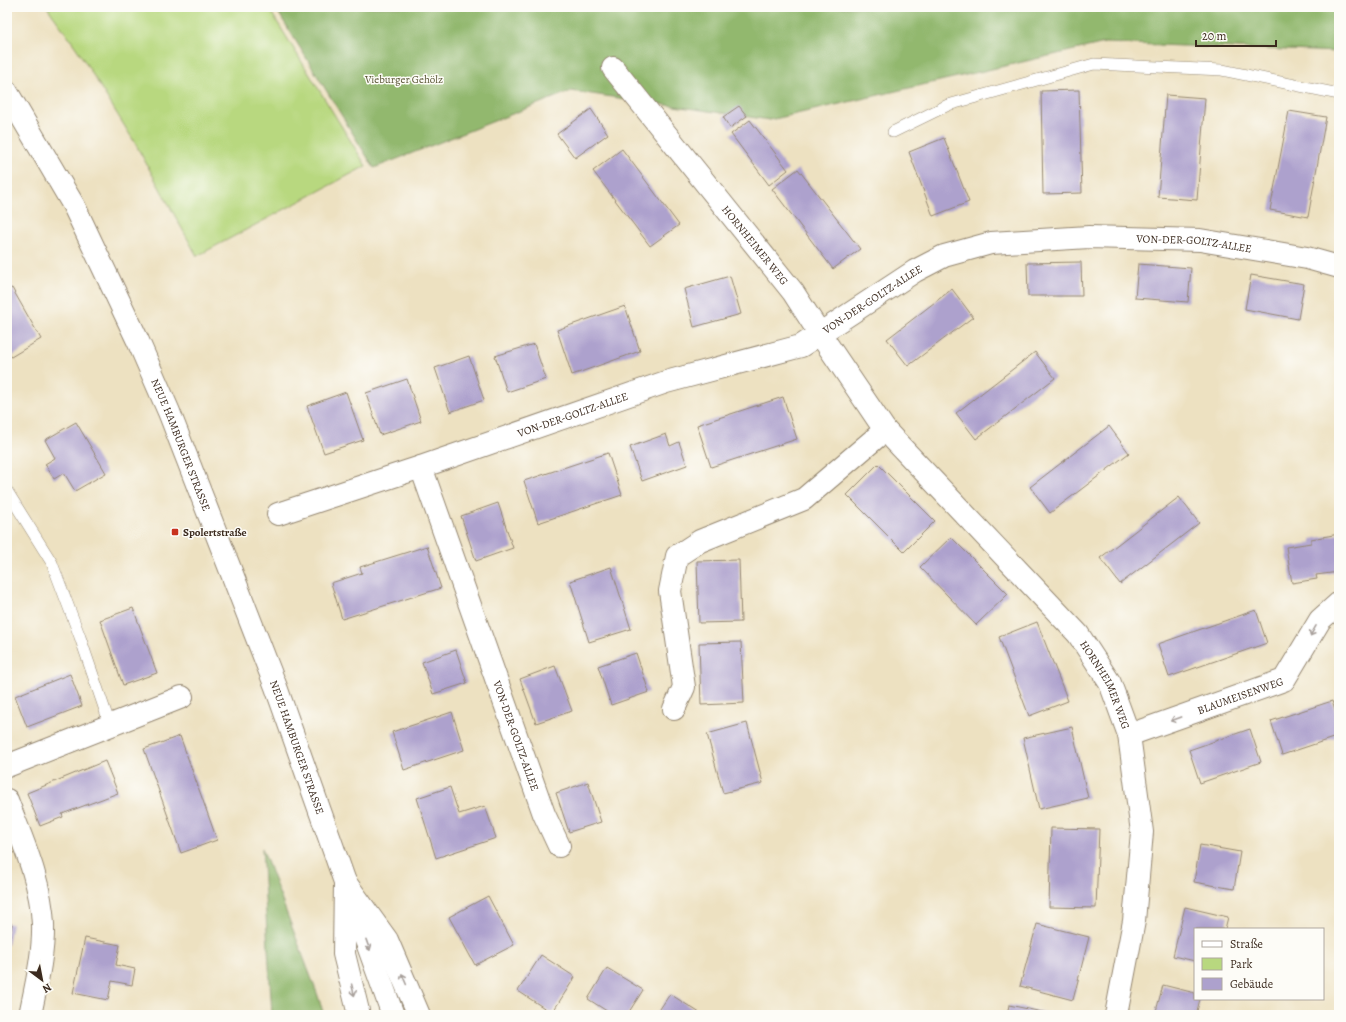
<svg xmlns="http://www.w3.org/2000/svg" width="1346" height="1022" font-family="Alegreya,serif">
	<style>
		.green { fill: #b8d87f; stroke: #7a814e }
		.forest { fill: #92b86e; stroke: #667146 }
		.building { fill: #ada1cd }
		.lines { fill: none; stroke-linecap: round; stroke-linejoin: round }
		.lane-casing { stroke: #948670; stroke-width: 12 }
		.street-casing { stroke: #948670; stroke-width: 24 }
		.primary-casing { stroke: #948670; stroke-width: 24 }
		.highway-casing { stroke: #948670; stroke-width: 24 }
		.lane { stroke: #fff; stroke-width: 11 }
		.street { stroke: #fff; stroke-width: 22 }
		.primary { stroke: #fff; stroke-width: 22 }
		.highway { stroke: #fff; stroke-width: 22 }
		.oneway { stroke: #a79f9a }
		.poi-dot { fill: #c8321e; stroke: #fdfcf7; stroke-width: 1.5 }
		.labels { text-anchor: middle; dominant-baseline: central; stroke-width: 3; stroke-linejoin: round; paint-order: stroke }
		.park-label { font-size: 11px; fill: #5a5636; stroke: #fdfcf7 }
		.street-label { font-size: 11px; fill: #3b2a1e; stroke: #fdfcf7 }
		.poi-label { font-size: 11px; font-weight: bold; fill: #3b2a1e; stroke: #fdfcf7; text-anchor: start }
	</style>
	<rect width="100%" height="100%" fill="#fdfcf7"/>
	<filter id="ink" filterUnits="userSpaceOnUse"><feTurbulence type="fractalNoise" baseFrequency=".025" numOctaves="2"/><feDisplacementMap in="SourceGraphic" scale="8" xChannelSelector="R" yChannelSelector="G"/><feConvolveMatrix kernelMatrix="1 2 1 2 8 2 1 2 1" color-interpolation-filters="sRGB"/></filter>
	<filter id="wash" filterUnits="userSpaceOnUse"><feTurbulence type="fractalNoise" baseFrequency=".012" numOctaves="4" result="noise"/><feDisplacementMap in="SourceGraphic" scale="16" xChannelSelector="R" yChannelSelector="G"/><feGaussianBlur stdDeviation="0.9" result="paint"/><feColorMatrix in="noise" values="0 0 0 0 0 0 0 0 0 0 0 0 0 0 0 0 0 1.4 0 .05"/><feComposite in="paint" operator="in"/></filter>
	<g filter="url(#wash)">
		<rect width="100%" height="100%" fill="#ede1c1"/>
		<polygon class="green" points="47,7 268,7 366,166 197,256 135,143 77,49"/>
		<g class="forest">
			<polygon points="275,7 1339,7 1339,52 1105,43 770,120 571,91 374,168"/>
			<polygon points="262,848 317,993 324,1015 272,1015"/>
		</g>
		<g id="blocks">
			<g class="building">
				<polygon points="1079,90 1082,193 1043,194 1041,91"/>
				<polygon points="1166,95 1205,98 1197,200 1158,197"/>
				<polygon points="739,106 747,116 730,128 723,117"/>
				<polygon points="591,109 608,134 575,158 557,134"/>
				<polygon points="1289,111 1326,117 1308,217 1270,210"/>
				<polygon points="750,120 788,170 769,185 731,134"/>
				<polygon points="944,138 969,202 933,216 909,152"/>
				<polygon points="622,149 679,225 650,246 593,171"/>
				<polygon points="798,169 860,249 833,269 772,189"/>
				<polygon points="1081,262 1082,296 1028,296 1027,263"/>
				<polygon points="1138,264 1191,268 1188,302 1135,298"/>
				<polygon points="1251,275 1304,284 1298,319 1245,309"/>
				<polygon points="730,276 741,314 694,327 684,289"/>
				<polygon points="12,288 41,339 11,357 7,350 7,290"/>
				<polygon points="952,289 973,317 908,366 887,339"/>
				<polygon points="625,306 640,351 572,375 557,330"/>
				<polygon points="534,344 546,379 507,392 495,356"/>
				<polygon points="1035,352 1055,378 976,439 956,413"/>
				<polygon points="469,356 484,400 450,412 435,368"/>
				<polygon points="407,379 421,421 380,435 366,393"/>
				<polygon points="346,392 363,440 324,453 307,406"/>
				<polygon points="783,397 797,439 711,467 697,425"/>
				<polygon points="76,422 106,473 75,491 64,473 54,479 45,464 55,458 45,440"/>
				<polygon points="1109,426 1129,453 1050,513 1030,487"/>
				<polygon points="666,434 670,446 679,442 687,465 642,481 630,447"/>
				<polygon points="608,453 622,495 538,523 524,481"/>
				<polygon points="878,464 935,521 904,552 847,495"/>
				<polygon points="1179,497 1199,523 1120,584 1100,558"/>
				<polygon points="498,503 513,548 476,561 461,516"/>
				<polygon points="1339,534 1339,572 1316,575 1317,579 1292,583 1286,547 1311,543 1311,539"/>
				<polygon points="951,537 1008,594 976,625 920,567"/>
				<polygon points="427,546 441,588 342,619 331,583 362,573 360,567"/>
				<polygon points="739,560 741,622 699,623 697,561"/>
				<polygon points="611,567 631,629 589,642 570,581"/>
				<polygon points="133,608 157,673 123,685 100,620"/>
				<polygon points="1256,610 1267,643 1169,677 1158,644"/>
				<polygon points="1037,622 1068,701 1029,716 999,637"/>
				<polygon points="741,642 744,703 701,705 699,643"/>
				<polygon points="456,650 467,683 433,694 422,662"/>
				<polygon points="636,653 649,692 611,705 598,666"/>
				<polygon points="555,666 572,711 536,723 520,679"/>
				<polygon points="70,674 82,706 27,727 15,696"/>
				<polygon points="1332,701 1339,723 1339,736 1282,755 1271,721"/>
				<polygon points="452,712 464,750 404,770 392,732"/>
				<polygon points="747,723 763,783 723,793 707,734"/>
				<polygon points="1072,727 1088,798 1039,809 1023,738"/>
				<polygon points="1250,729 1261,762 1200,783 1189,750"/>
				<polygon points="180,736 217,840 181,853 144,749"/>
				<polygon points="105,761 118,793 62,814 63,817 40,826 27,793"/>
				<polygon points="588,782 601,822 569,832 556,793"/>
				<polygon points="450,787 459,814 485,806 496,838 436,858 417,798"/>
				<polygon points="1051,828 1099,829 1096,908 1049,907"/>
				<polygon points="1200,845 1240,852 1234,889 1194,882"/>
				<polygon points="488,896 514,945 475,965 449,917"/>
				<polygon points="1185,907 1228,917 1225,929 1195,929 1195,961 1173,956"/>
				<polygon points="7,923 12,924 8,945 7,945"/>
				<polygon points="1037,924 1089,937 1073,1000 1020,986"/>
				<polygon points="85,938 120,945 116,965 135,969 132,985 112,981 108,1000 73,993"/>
				<polygon points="541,955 575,977 552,1013 518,991"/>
				<polygon points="607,968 643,990 627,1015 613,1015 588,999"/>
				<polygon points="1163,985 1195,993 1195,999 1200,999 1196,1015 1155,1015"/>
				<polygon points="670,994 703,1015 656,1015"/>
				<polygon points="1009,1005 1052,1014 1052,1015 1007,1015"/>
			</g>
		</g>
	</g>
	<g filter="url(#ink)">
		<use href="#blocks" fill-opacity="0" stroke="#948670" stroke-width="1"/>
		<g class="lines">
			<defs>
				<g id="lane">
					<polyline points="893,132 948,105 1094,64 1222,70 1339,94"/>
					<polyline points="7,491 52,563 80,637 110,725"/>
				</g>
				<g id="street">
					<path id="s1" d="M613,68L793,292L820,334L885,430L1078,634L1110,683L1129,735L1142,832L1134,921L1116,1015"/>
					<path id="s2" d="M421,467L544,814L559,846"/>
					<path id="s3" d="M278,514L421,467L666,382L801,346L915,271L944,256L991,243L1089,237L1200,240L1307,258L1339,267"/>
					<polyline points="674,709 684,687 670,591 677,556 700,541 804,499 885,430"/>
					<path id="s4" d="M1129,735L1284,680L1320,620L1339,603"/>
					<polyline points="7,766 182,697"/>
					<path d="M7,800C22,840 41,881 43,924C44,953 36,986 30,1015"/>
				</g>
				<g id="primary">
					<path id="s5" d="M7,92L74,206L138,341L169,412L276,687L345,882L387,940L419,1015"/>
					<polyline points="345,883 344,954 359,1015"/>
				</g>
				<polyline id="highway" points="345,882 393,1015"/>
			</defs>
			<use href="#lane" class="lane-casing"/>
			<use href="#street" class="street-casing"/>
			<use href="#primary" class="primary-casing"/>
			<use href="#highway" class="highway-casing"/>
			<use href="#lane" class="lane"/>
			<use href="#street" class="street"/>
			<use href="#primary" class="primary"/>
			<use href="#highway" class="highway"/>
		</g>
		<defs><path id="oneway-shaft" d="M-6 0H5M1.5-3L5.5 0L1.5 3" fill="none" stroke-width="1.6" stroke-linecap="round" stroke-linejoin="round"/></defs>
		<g class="oneway">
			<use href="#oneway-shaft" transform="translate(1313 631) rotate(120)"/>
			<use href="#oneway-shaft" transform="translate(1176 719) rotate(160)"/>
			<use href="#oneway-shaft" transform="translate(368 945) rotate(70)"/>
			<use href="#oneway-shaft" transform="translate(404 979) rotate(-113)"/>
			<use href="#oneway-shaft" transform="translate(353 990) rotate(76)"/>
		</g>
	</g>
	<rect class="poi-dot" x="171" y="528" width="8" height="8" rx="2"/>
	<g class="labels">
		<g class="park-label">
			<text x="404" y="79">Vieburger Gehölz</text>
		</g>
		<g class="street-label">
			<text stroke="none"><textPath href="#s1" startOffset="227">HORNHEIMER WEG</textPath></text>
			<text stroke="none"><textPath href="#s3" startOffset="971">VON-DER-GOLTZ-ALLEE</textPath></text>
			<text stroke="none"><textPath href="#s3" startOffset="635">VON-DER-GOLTZ-ALLEE</textPath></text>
			<text stroke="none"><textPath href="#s3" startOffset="311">VON-DER-GOLTZ-ALLEE</textPath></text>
			<text stroke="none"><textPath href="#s5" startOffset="394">NEUE HAMBURGER STRASSE</textPath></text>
			<text stroke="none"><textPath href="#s1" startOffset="792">HORNHEIMER WEG</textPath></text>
			<text stroke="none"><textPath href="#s4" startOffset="118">BLAUMEISENWEG</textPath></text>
			<text stroke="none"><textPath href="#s2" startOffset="285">VON-DER-GOLTZ-ALLEE</textPath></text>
			<text stroke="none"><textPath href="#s5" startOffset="718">NEUE HAMBURGER STRASSE</textPath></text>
		</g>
		<g class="poi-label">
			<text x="183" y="532">Spolertstraße</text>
		</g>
	</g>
	<rect width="1346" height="1022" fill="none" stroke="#fdfcf7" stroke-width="24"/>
	<rect x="1194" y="928" width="130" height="72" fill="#fdfcf7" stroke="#afa8a0"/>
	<rect x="1202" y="941" width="20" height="6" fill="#ffffff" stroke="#afa8a0"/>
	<text x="1230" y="948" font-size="12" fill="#3b2a1e">Straße</text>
	<rect x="1202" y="958" width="20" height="12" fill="#b8d87f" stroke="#afa8a0"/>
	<text x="1230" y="968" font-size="12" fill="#3b2a1e">Park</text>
	<rect x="1202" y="978" width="20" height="12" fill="#ada1cd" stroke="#afa8a0"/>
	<text x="1230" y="988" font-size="12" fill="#3b2a1e">Gebäude</text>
	<g transform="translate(42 980) rotate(148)" stroke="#fdfcf7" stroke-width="3" paint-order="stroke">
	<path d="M0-3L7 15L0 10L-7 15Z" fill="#3b2a1e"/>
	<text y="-6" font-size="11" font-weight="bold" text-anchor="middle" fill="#3b2a1e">N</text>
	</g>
	<path d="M1196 40v6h80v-6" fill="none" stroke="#3b2a1e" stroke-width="2"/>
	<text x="1202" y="40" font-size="12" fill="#3b2a1e" stroke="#fdfcf7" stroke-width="3" paint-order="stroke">20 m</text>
</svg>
